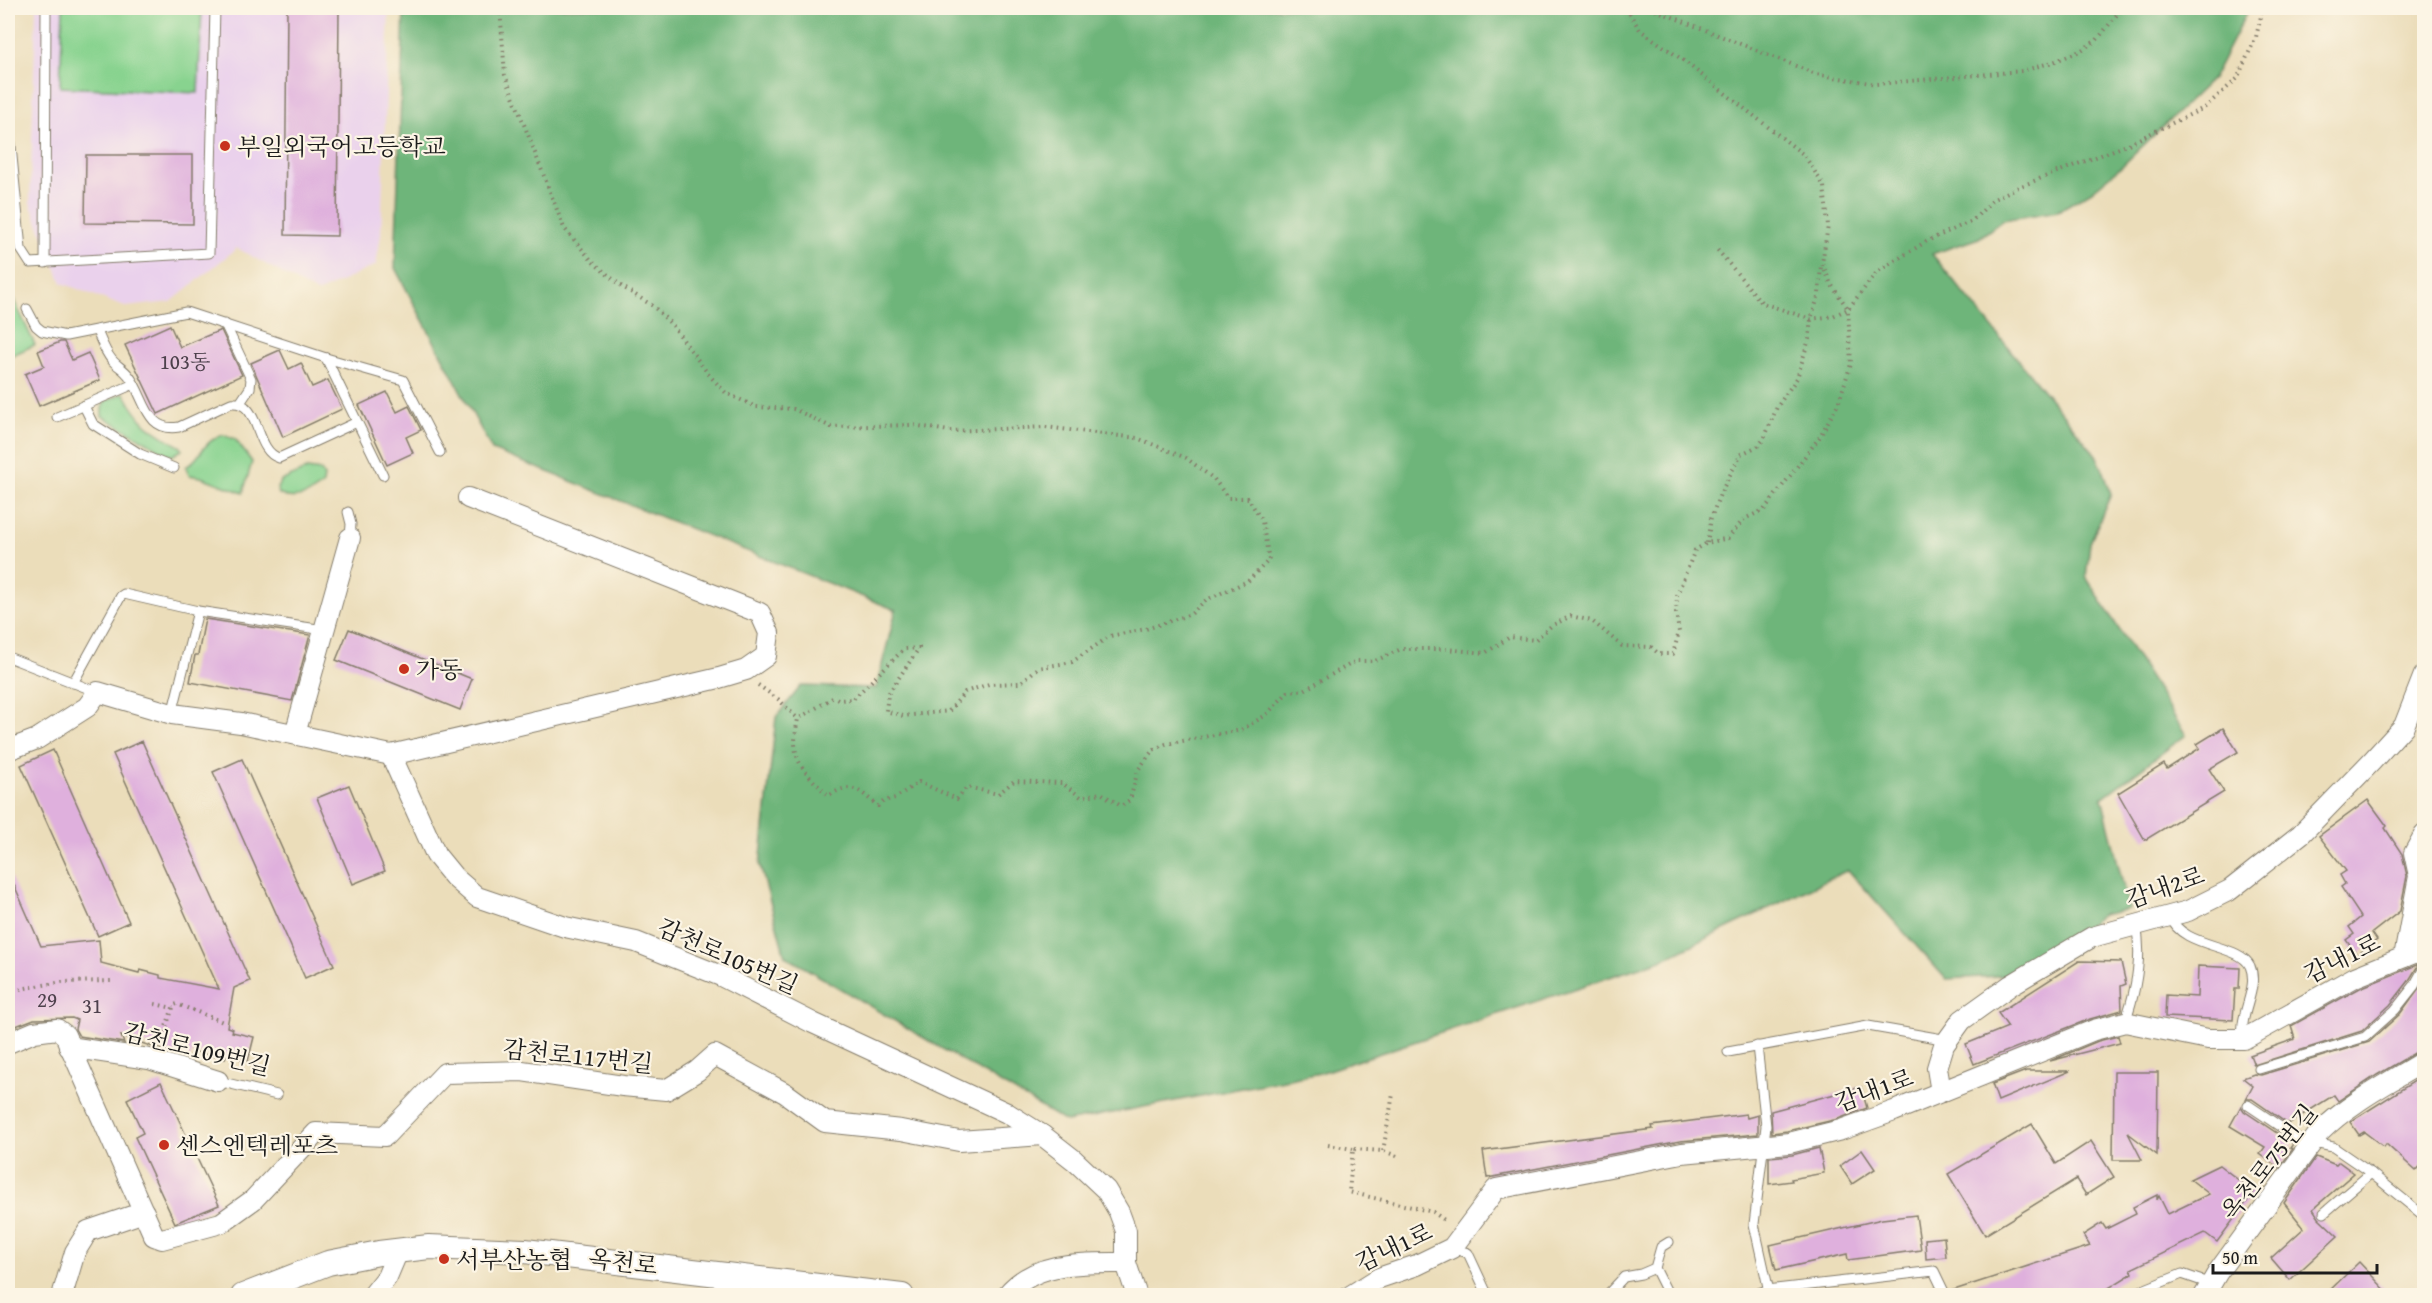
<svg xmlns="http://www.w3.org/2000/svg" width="2432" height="1303" font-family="'Gentium Book Plus','Noto Serif KR',serif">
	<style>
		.built { fill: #ead1ec }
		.green { fill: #88d38f; stroke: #527856; stroke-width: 1.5 }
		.forest { fill: #6eb57a; stroke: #45684b; stroke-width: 1.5 }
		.building { fill: #dfb0dd }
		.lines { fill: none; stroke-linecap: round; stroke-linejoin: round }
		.service-casing { stroke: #847c6b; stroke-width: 11 }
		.minor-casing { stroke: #847c6b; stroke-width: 22 }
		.tertiary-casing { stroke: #847c6b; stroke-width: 26 }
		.path { stroke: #847c6b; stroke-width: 4; stroke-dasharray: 1.5 4.5; stroke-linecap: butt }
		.service { stroke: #fff; stroke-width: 9 }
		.minor { stroke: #fff; stroke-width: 20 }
		.tertiary { stroke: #fff; stroke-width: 24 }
		.poi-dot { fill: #c8321e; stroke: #fcf5e5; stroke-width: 2 }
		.labels { text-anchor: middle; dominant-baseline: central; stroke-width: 4.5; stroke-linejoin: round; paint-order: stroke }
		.number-label { font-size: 21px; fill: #4d414c }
		.poi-label { font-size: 24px; fill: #1c1c1c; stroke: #fcf5e5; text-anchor: start }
		.street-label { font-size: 24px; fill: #1c1c1c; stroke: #fcf5e5 }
	</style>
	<rect width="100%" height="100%" fill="#fcf5e5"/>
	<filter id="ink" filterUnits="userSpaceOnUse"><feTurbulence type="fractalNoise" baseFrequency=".0167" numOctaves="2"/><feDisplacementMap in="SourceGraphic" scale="12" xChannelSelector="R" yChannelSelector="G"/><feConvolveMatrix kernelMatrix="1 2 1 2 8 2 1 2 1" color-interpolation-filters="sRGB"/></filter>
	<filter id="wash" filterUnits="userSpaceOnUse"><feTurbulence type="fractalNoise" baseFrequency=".008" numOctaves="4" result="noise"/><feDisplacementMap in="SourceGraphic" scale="24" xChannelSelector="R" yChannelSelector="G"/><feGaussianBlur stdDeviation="1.35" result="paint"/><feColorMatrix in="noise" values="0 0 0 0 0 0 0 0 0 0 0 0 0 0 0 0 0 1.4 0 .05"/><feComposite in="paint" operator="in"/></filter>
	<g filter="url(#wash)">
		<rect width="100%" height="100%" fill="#ebddba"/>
		<polygon class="built" points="36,8 389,8 381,235 376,265 317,293 237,248 171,302 125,307 62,283 30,203"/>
		<g class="green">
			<polygon points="63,8 202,8 198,93 60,87"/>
			<polygon points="12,296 35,345 8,357 8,298"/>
			<path d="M124,393C143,427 149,428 181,447L182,450L172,456L167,454L102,416V408L105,401Z"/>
			<path d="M223,435L235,439L252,462L243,493L201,477L189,475L186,467C203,457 201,442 223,435Z"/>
			<path d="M307,469L321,471L324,476L323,484C311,495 294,502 279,494L277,488L281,481Z"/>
		</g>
		<polygon class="forest" points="404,8 2249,8 2212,79 2121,167 2092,191 2058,211 2003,220 1979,238 1932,254 2096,455 2104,472 2111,494 2090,543 2086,577 2186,735 2102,798 2129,909 2102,915 2018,975 1946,979 1848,870 1661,960 1320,1073 1066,1122 785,956 760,865 776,717 801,686 876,688 896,610 492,450 395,268"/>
		<g id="blocks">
			<g class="building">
				<polygon points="287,8 339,8 337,236 285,235"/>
				<polygon points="86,155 193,155 193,224 85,223"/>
				<polygon points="170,325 180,347 221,330 242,375 158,414 125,345"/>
				<polygon points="60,342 64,342 72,360 88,353 100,380 39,406 25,374 44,366 38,351"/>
				<polygon points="280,350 289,369 301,363 312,387 328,380 342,409 283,437 251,363"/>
				<polygon points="387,392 397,412 409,406 421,430 406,437 413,453 387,465 359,405"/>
				<polygon points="205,619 310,635 292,701 190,682 195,655 198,655"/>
				<polygon points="349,629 472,679 460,710 336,660"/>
				<polygon points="2223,728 2238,752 2209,769 2224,792 2145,840 2118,793 2164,764 2167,769 2200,748 2197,744"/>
				<polygon points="142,741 250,981 234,988 227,1027 233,1029 232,1032 254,1037 248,1061 226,1055 225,1059 193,1051 189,1059 121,1036 124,1043 79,1036 75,1029 77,1020 72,1018 34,1019 8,1029 8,871 41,946 99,940 101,963 139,973 140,970 160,975 160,978 219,989 113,754"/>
				<polygon points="53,750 129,922 98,936 21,765"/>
				<polygon points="242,759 334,965 305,978 213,772"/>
				<polygon points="349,785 385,871 353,884 317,798"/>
				<polygon points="2368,800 2387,826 2385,828 2402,854 2407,876 2400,911 2372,933 2377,940 2357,955 2346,940 2354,934 2349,927 2361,917 2341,887 2345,884 2340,875 2346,871 2319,836"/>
				<polygon points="2079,961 2121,962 2126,984 2121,986 2122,1010 2090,1019 1974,1064 1966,1044 2008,1027 1998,1013"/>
				<polygon points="2419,964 2408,982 2390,1005 2362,1031 2254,1065 2250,1055 2295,1039 2291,1026 2360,988"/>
				<polygon points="2198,966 2240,968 2239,989 2235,989 2233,1020 2165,1017 2166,995 2197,997"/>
				<polygon points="2424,981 2424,1049 2418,1051 2377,1075 2338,1101 2334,1095 2288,1124 2252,1099 2246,1099 2253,1086 2243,1078 2254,1074 2261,1075 2369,1042 2400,1014"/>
				<polygon points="2118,1036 2120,1043 2050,1061 2098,1041"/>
				<polygon points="2026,1071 2070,1071 1998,1101 1992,1084"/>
				<polygon points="2114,1072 2158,1072 2157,1155 2128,1133 2142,1160 2113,1160"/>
				<polygon points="2424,1075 2424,1162 2416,1171 2386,1144 2384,1147 2364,1132 2359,1135 2350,1122"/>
				<polygon points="161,1082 219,1205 175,1223 135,1137 143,1133 127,1099"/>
				<polygon points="1861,1087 1867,1108 1838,1119 1787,1131 1772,1133 1771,1111"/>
				<polygon points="2241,1106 2244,1111 2293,1144 2290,1148 2293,1149 2279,1168 2260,1154 2265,1147 2230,1126"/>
				<polygon points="1746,1114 1747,1118 1758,1115 1758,1134 1680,1141 1487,1178 1483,1151 1653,1129 1652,1126"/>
				<polygon points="2032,1124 2056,1164 2091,1141 2114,1177 2086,1195 2076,1179 1985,1235 1948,1174"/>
				<polygon points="1819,1148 1824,1173 1791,1179 1792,1181 1769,1184 1769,1157 1792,1155"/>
				<polygon points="1862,1150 1875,1169 1852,1184 1840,1166"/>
				<polygon points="2316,1157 2336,1165 2339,1162 2354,1173 2313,1209 2319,1218 2338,1236 2290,1280 2271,1258 2304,1228 2284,1203"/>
				<polygon points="2219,1165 2254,1192 2217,1242 2205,1233 2131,1269 2133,1273 2096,1296 1953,1296 1951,1291 2090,1246 2083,1235 2102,1223 2106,1229 2136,1214 2133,1207 2157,1195 2157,1200 2159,1196 2168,1214 2209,1194 2190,1179"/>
				<polygon points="1916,1215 1921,1250 1848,1260 1847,1254 1776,1270 1770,1245 1882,1219"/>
				<polygon points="1944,1237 1946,1257 1926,1259 1925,1239"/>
				<polygon points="2359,1262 2391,1296 2324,1296"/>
			</g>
		</g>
	</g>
	<g filter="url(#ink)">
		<use href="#blocks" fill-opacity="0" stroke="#847c6b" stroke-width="1.5"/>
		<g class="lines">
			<defs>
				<g id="service">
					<polyline points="8,115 21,249 30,263 209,253 215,8"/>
					<polyline points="45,263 46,8"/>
					<polyline points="27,309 36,326 42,331 66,336 186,312 326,358"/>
					<polyline points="225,324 251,379 250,388 240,403"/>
					<path d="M97,331C101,340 105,352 112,360C117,366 124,369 129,376C145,396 145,433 179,427L231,403C261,400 254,451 279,458L357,422"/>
					<polyline points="84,406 93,424 140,454 174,468"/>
					<polyline points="57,417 134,384"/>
					<polyline points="383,475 326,358 403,380 440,452"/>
					<polyline points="348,512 351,524 350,538"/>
					<polyline points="8,657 97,692"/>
					<polyline points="73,683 121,596 124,594 198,611 324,630"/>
					<polyline points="172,714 198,611"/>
					<path d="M2170,916C2182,949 2239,943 2250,966C2260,989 2237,1016 2244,1039"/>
					<path d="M2125,1022C2136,991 2143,958 2136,925"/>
					<polyline points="1757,1046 1766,1126 1754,1224 1770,1296"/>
					<polyline points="1728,1052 1868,1026 1948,1040"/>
					<polyline points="2259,1069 2365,1037 2395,1010 2414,986 2424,968"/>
					<polyline points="218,1081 277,1095"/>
					<polyline points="2248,1105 2300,1140 2333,1147 2371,1173 2424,1216"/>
					<polyline points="2324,1213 2371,1173"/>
					<polyline points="1452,1248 1468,1253 1488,1296"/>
					<polyline points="1655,1268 1669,1296"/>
					<polyline points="1606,1296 1624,1277 1641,1274 1655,1268 1661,1247 1669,1242"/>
					<polyline points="1751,1296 1767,1290 1934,1271 1946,1296"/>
					<polyline points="2128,1296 2182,1274 2211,1284"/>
				</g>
				<g id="minor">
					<polyline points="295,734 350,538"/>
					<polyline points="8,750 37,739 87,707 98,692 172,714 241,723 391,755 719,678 746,670 766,656 769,633 760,613 468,498"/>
					<polyline points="391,755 436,855 454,877 477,897 565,927 636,942 721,976 813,1023 1007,1113 1042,1135 1074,1160 1106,1190 1119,1212 1126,1231 1126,1263"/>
					<polyline points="2404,957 2419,876 2414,853 2424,835"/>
					<polyline points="8,1043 34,1032 57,1029 65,1035 154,1236 162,1239 221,1223 253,1200 316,1133 385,1136 445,1073 522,1071 623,1086 666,1090 697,1071 715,1055 785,1093 825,1122 901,1130 959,1141 1042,1135"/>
					<polyline points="69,1047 149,1059 218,1081"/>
					<polyline points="1941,1092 1937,1068 1944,1045 1962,1020 2011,985 2092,937 2188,911 2230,890 2301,834 2372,761 2404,726 2424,675"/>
					<polyline points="62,1296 75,1252 88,1231 144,1212"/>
					<polyline points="372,1296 387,1277 398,1251"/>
					<path d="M1006,1296C1034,1260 1085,1263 1126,1263L1137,1296"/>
					<polyline points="1350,1296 1379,1278 1417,1265 1452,1248 1496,1189 1682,1153 1789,1143 1841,1130 1894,1111 2094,1030 2125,1022 2208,1039 2244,1039 2355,977 2424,949"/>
					<path d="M2204,1296L2218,1272L2319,1133C2349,1103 2388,1083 2424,1061"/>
				</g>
				<polyline id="tertiary" points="243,1296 328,1263 379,1253 429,1247 525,1251 902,1296"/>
			</defs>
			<use href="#service" class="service-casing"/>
			<use href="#minor" class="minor-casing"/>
			<use href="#tertiary" class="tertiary-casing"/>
			<g class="path">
				<polyline points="500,8 505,75 564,228 593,262 621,286 653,306 673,326 709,375 726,393 756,407 794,409 831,427 913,425 949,431 1045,427 1137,438 1186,458 1214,479 1228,498 1248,498 1262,521 1269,560 1248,581 1206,600 1191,614 1146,629 1110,636 1072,662 1038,668 1020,683 989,684 965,692 949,711 903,716 886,711 888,694 919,648 904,649 853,699 840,700 834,697 798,719"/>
				<polyline points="1626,8 1640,30 1680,58 1804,155 1824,186 1828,226 1822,263 1831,284 1848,309 1833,316 1811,319 1762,303 1715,247"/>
				<polyline points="1650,8 1816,74 1876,84 2022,71 2053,62 2080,51 2097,40 2122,8"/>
				<polyline points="1707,543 1711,518 1720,494 1741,454 1758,446 1764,439 1777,407 1797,378 1809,339 1811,319 1819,294 1821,264"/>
				<path d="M758,685L778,699L798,719C789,761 801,767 828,796C853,781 857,789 878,806L884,801L895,798L919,782L957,799L967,787L998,794L1014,781L1062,783L1081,797L1101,793L1121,806L1130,800L1138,770L1153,750L1166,744L1241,730L1266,715L1288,692L1304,690L1356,661H1375L1401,649H1446L1485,653L1510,637L1535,640L1551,626L1571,616L1592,621L1622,646L1651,647L1659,654H1673L1679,632L1676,613L1677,595L1695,550L1707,543L1728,538L1744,519L1764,510L1819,438L1838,404L1851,364L1848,309L1877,272L1927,241L1972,221L1994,199L2016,188L2124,146L2204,108L2237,79L2256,37L2263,8"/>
				<polyline points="8,991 62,982 111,981"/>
				<polyline points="155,1004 173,1008"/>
				<polyline points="160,1043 174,1005 177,1004 223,1022"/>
				<polyline points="1328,1145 1353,1149"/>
				<polyline points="1383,1151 1393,1094"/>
				<polyline points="1397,1156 1383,1151 1353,1149 1349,1192 1433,1212 1447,1222"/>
			</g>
			<use href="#service" class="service"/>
			<use href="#minor" class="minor"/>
			<use href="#tertiary" class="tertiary"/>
		</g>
	</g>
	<g class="poi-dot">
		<circle cx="225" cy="146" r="6"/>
		<circle cx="404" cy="669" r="6"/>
		<circle cx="164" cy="1145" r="6"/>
		<circle cx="444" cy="1259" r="6"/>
	</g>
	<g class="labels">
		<g class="number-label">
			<text x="185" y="361">103동</text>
			<text x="47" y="999">29</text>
			<text x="92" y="1005">31</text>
		</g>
		<g class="poi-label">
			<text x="237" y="146">부일외국어고등학교</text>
			<text x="416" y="669">가동</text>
			<text x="176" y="1145">센스엔텍레포츠</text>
			<text x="456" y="1259">서부산농협</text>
		</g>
		<g class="street-label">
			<text transform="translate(2165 887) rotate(-19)">감내2로</text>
			<text transform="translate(728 956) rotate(24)">감천로105번길</text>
			<text transform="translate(2342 958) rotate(-26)">감내1로</text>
			<text transform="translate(197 1049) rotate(14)">감천로109번길</text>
			<text transform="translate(578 1056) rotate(6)">감천로117번길</text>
			<text transform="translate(1874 1090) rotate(-20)">감내1로</text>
			<text transform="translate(2269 1162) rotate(-52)">옥천로75번길</text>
			<text transform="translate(1394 1247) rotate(-25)">감내1로</text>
			<text transform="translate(623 1262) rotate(7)">옥천로</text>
		</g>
	</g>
	<rect width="2432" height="1303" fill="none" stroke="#fcf5e5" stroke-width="30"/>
	<path d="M2213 1264v9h164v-9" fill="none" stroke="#1c1c1c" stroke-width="3"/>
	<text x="2222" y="1264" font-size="18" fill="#1c1c1c" stroke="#fcf5e5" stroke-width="4.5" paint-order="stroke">50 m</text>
</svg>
